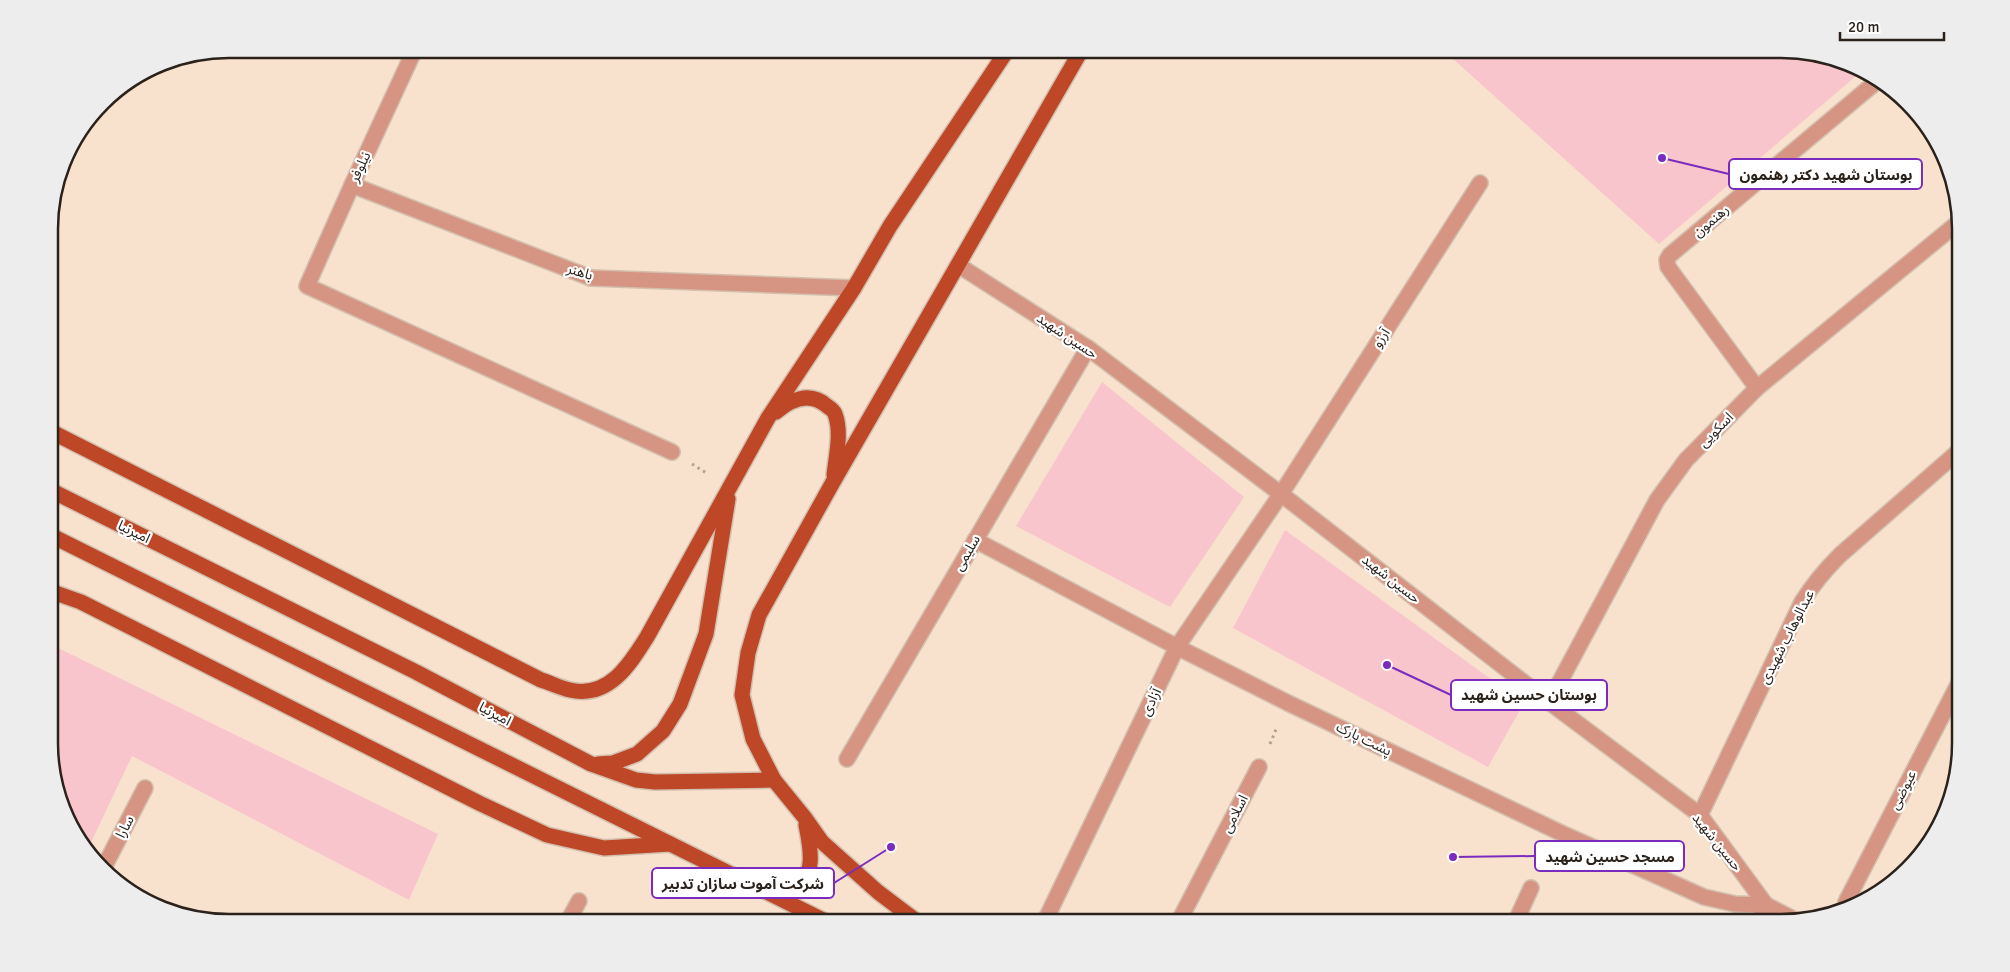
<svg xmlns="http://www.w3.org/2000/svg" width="2010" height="972" font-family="Signika,'Noto Sans Arabic',sans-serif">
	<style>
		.green { fill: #f9c5cc }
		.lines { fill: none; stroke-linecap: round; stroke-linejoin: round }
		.minor-casing { stroke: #d3bfae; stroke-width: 18 }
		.major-casing { stroke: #d3bfae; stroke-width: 18 }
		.path { stroke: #b3a292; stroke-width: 3; stroke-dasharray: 2.5 4; stroke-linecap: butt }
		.minor { stroke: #d69582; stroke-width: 15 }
		.major { stroke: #bd4726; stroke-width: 15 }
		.labels { text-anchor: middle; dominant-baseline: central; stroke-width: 4.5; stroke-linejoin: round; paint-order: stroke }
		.street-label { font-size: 14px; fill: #2a221b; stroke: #fff }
		.rim { fill: none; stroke: #2a221b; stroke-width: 2.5 }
		.leader { fill: none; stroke: #7b2cbf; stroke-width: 2 }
		.callout-dot { fill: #7b2cbf; stroke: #fff; stroke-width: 2 }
		.callout { fill: #fff; stroke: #7b2cbf; stroke-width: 2 }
		.callout-label { font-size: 15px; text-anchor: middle; font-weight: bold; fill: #2a221b }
	</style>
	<rect width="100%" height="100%" fill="#f8e2ce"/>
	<g class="green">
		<polygon points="1442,49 1781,49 1850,63 1862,71 1659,244"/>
		<polygon points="1102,382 1244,497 1170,607 1016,526"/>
		<polygon points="1285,530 1524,703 1488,767 1233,628"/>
		<polygon points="50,644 438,834 409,900 132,756 86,853 50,767"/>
	</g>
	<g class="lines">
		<defs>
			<g id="minor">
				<polyline points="415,49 352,185 307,286 672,452"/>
				<polyline points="352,185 591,278 854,288"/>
				<polyline points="958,265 1088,348 1281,494 1549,702 1700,815 1766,905 1797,921"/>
				<polyline points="1757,388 1668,267 1667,260 1670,255 1876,82"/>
				<polyline points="975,540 1177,647 1288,703 1559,832 1704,897 1735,904 1766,905"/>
				<polyline points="1549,702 1657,500 1686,460 1757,388 1960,221"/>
				<polyline points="847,759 1088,348"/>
				<path d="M1700,815L1802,602C1813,584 1825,570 1840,555L1960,450"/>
				<polyline points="104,867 145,788"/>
				<polyline points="1846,902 1961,679"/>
				<polyline points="567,923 579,901"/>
				<polyline points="1044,923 1177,647 1281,494 1480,183"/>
				<polyline points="1178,923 1259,767"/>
				<polyline points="1515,923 1531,888"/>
				<polyline points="1757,923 1766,905"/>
			</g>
			<g id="major">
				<path d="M776,412C791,399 810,391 827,406C830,408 834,411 835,414C842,432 836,456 834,475"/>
				<path d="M50,431L541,680C551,683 560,688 570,690C609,699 630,664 647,637L768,418L854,288L890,226L1008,49"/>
				<polyline points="50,490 416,672 591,764 636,780 655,782 774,780"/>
				<polyline points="50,535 829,923"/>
				<polyline points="50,591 81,602 479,803 547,835 604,848 670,844"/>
				<polyline points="598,764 613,763 637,754 663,731 680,704 706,634 728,499"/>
				<path d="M761,887C770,888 783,891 792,888C818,879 810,845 806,825"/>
				<polyline points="919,923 878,892 822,842 805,818 774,780 753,739 742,695 748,653 759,615 833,482 1082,49"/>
			</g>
		</defs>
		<use href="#minor" class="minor-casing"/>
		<use href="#major" class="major-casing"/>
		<g class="path">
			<polyline points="692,464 708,474"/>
			<polyline points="1270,744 1277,727"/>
		</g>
		<use href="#minor" class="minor"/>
		<use href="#major" class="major"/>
	</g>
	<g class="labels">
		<g class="street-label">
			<text transform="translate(360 167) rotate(-65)">نیلوفر</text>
			<text transform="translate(1711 221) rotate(-40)">رهنمون</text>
			<text transform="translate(580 272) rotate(17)">باهنر</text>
			<text transform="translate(1067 336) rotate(34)">حسین شهید</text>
			<text transform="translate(1381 338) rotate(-57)">آرزو</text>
			<text transform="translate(1716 430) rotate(-45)">اسکویی</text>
			<text transform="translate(134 532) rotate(26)">امیرنیا</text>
			<text transform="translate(967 553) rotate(-60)">سلیمی</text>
			<text transform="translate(1391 579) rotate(38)">حسین شهید</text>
			<text transform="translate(1787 637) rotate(-63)">عبدالوهاب شهیدی</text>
			<text transform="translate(1151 702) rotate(-64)">آزادی</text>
			<text transform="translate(495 714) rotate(28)">امیرنیا</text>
			<text transform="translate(1364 739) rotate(26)">پشت پارک</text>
			<text transform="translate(1903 790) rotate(-63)">عیوضی</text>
			<text transform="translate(1235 814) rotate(-63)">اسلامی</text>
			<text transform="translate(125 827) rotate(-63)">سارا</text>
			<text transform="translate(1717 842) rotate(51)">حسین شهید</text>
		</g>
	</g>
	<path d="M0 0H2010V972H0ZM229 58H1781A171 171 0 0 1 1952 229V743A171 171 0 0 1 1781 914H229A171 171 0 0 1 58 743V229A171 171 0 0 1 229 58Z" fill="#eeeded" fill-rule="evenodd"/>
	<path class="rim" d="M229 58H1781A171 171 0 0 1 1952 229V743A171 171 0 0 1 1781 914H229A171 171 0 0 1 58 743V229A171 171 0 0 1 229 58Z"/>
	<path class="leader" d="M1662 158L1729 174M1387 665L1451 695M1453 857L1535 856M891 847L834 883"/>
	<g class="callout-dot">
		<circle cx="1662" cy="158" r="5"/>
		<circle cx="1387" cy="665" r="5"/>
		<circle cx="1453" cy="857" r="5"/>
		<circle cx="891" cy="847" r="5"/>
	</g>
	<g class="callout">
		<rect x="1729" y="159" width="193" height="30" rx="5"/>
		<rect x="1451" y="680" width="156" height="30" rx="5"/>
		<rect x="1535" y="841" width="149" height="30" rx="5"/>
		<rect x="652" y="868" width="182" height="30" rx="5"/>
	</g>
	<g class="callout-label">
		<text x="1826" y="180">بوستان شهید دکتر رهنمون</text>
		<text x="1529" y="700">بوستان حسین شهید</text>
		<text x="1610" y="862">مسجد حسین شهید</text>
		<text x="743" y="889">شرکت آموت سازان تدبیر</text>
	</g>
	<path d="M1840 32v8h104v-8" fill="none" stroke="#2a221b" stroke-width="2.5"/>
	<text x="1848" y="32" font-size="15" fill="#2a221b" stroke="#ffffff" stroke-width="4" paint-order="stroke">20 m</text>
</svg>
